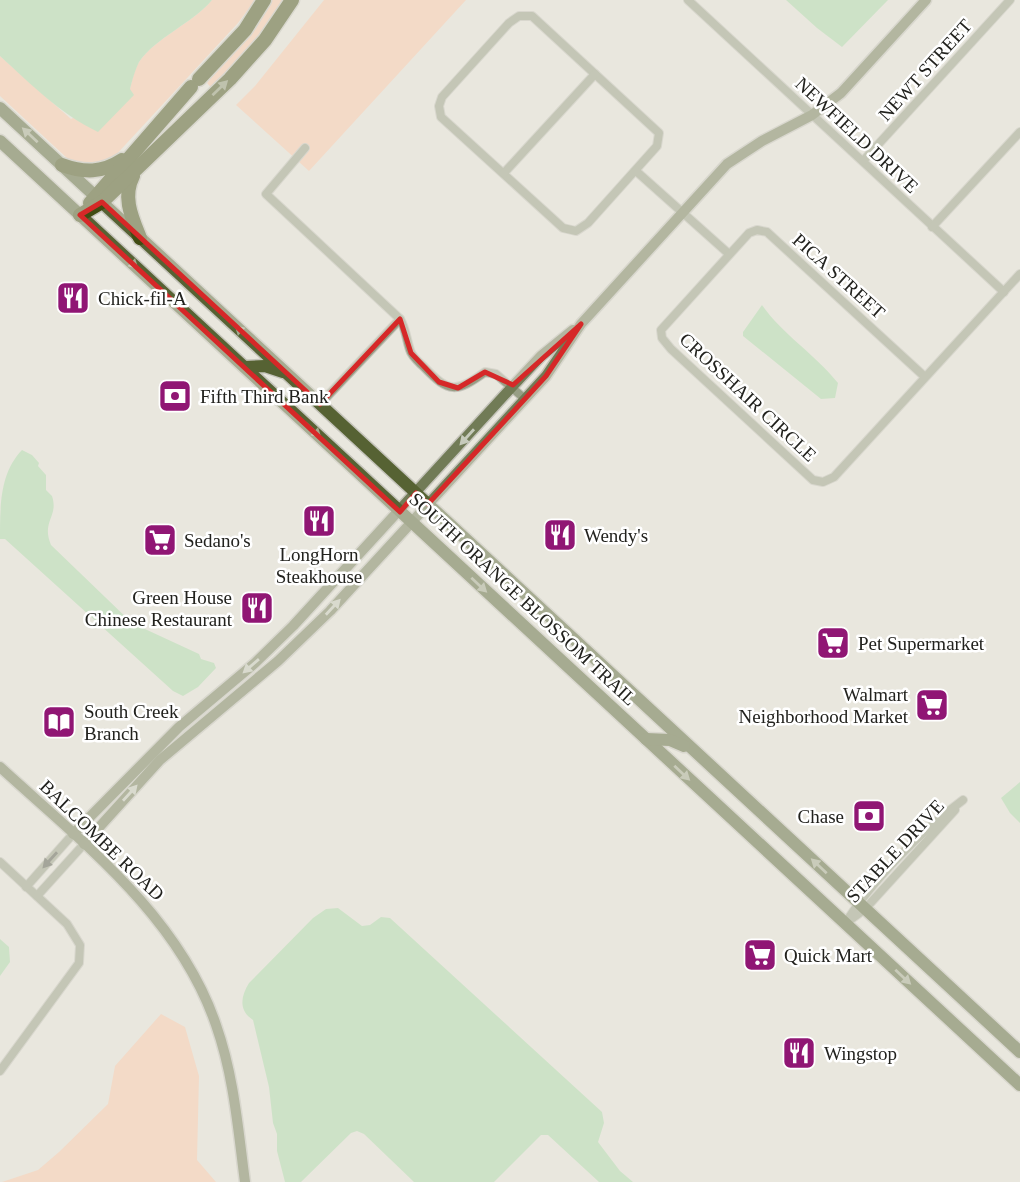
<svg xmlns="http://www.w3.org/2000/svg" width="1020" height="1182" font-family="Georgia,serif">
	<style>
		.green { fill: #fecaac }
		.water { fill: #acdcac }
		.lines { fill: none; stroke-linecap: round; stroke-linejoin: round }
		.street-casing { stroke: #c5c4bb; stroke-width: 10 }
		.secondary-casing { stroke: #c5c4bb; stroke-width: 13 }
		.primary-casing { stroke: #c5c4bb; stroke-width: 15 }
		.highway-casing { stroke: #c5c4bb; stroke-width: 17 }
		.street { stroke: #979e85; stroke-width: 8 }
		.secondary { stroke: #717b56; stroke-width: 10 }
		.primary { stroke: #566233; stroke-width: 12 }
		.highway { stroke: #404c12; stroke-width: 14 }
		.oneway { fill: #8c9471 }
		.oneway2 { fill: #a2a98f }
		.oneway3 { fill: #c6cabb }
		.oneway4 { fill: #515447 }
		.marked { fill: none; stroke: #d62828; stroke-width: 5; stroke-linejoin: round }
		.labels { text-anchor: middle; dominant-baseline: central; stroke-width: 5; stroke-linejoin: round; paint-order: stroke }
		.street-label { font-size: 19px; fill: #22221e; stroke: #fff }
		.poi-label { font-size: 19px; fill: #22221e; stroke: #fff; text-anchor: start }
	</style>
	<rect width="100%" height="100%" fill="#e9e7de"/>
	<g class="green">
		<path d="M212,0H255L238,23L114,157L103,165L76,164L68,159L0,96V56L71,119L130,89C132,81 134,70 139,62C156,37 192,24 212,0Z"/>
		<polygon points="271,0 289,0 274,23 213,90 207,83 257,25"/>
		<polygon points="324,0 466,0 309,171 236,105 255,86"/>
		<polygon points="161,1014 185,1027 199,1076 197,1160 216,1182 2,1182 38,1170 59,1152 108,1104 115,1066"/>
	</g>
	<g class="water">
		<path d="M0,0H212C192,24 156,37 139,62C135,70 132,81 130,89L134,95L98,132C59,113 32,85 0,56Z"/>
		<polygon points="786,0 888,0 842,47 817,28"/>
		<path d="M762,305C782,334 815,354 838,383L835,398L821,399L743,336V332Z"/>
		<path d="M22,450L32,455L39,463L38,466L46,475V490L52,496C59,517 41,521 51,545L132,623L199,654L201,659L214,663L216,668L198,687L183,696L173,691L5,539H0C0,505 0,473 22,450Z"/>
		<polygon points="1020,782 1020,823 1010,813 1001,798"/>
		<path d="M338,908L362,926L370,925L381,917L390,918L602,1112L604,1123L598,1142L620,1171L633,1182H599L548,1135H541L494,1182H414L364,1134L357,1131L351,1133L301,1182H285L277,1151V1134L273,1123L269,1087L253,1020C238,1010 241,996 249,983L313,918L326,909Z"/>
		<polygon points="0,939 9,947 10,962 0,976"/>
	</g>
	<g class="lines">
		<defs>
			<g id="street">
				<polyline points="688,0 1004,292"/>
				<polygon points="519,16 532,16 659,133 657,146 588,223 576,231 563,228 441,117 439,106 442,97 509,23"/>
				<path d="M305,148L266,194L400,319C406,329 406,338 410,350C412,357 419,362 424,367C449,393 456,393 485,372L496,374L525,399"/>
				<polyline points="863,161 1010,0"/>
				<polyline points="636,171 729,254"/>
				<polyline points="504,173 595,74"/>
				<polyline points="932,227 1020,132"/>
				<polyline points="925,377 767,232 757,230 749,233 661,330 662,338 671,349 813,480 823,482 834,477 1020,274"/>
				<polyline points="320,404 400,319"/>
				<polyline points="0,862 67,924 80,945 79,963 0,1071"/>
				<polyline points="26,887 73,834"/>
				<polyline points="37,896 84,844"/>
				<polyline points="850,920 865,909 955,810"/>
				<path d="M845,924C872,880 921,831 963,800"/>
			</g>
			<g id="secondary">
				<path d="M0,767C82,842 179,916 216,1025C234,1076 238,1129 245,1182"/>
				<polyline points="73,834 179,727 255,663 293,626 512,387 541,356 573,330"/>
				<polyline points="84,844 160,760 278,661 330,611 546,376 581,324 727,164 762,141 812,115 841,93 926,0"/>
			</g>
			<g id="primary">
				<polyline points="0,108 1020,1052"/>
				<polyline points="0,141 1020,1085"/>
				<polyline points="245,367 265,366 283,372"/>
				<polyline points="646,739 670,740 684,746"/>
			</g>
			<g id="highway">
				<polyline points="199,79 245,30 264,0"/>
				<path d="M62,165C84,173 102,173 122,160"/>
				<path d="M133,176C122,197 132,218 140,238"/>
				<polyline points="90,203 191,87"/>
				<polyline points="80,215 102,202 230,79 265,40 292,0"/>
			</g>
		</defs>
		<use href="#street" class="street-casing"/>
		<use href="#secondary" class="secondary-casing"/>
		<use href="#primary" class="primary-casing"/>
		<use href="#highway" class="highway-casing"/>
		<use href="#street" class="street"/>
		<use href="#secondary" class="secondary"/>
		<use href="#primary" class="primary"/>
		<use href="#highway" class="highway"/>
	</g>
	<defs><path id="oneway-solid" d="M-6-.8H1V-3.2L6.5 0L1 3.2V.8H-6Z" transform="scale(1.75)"/></defs>
	<use class="oneway" href="#oneway-solid" transform="translate(220 88) rotate(-44)"/>
	<g class="oneway2">
		<use href="#oneway-solid" transform="translate(30 135) rotate(-137)"/>
		<use href="#oneway-solid" transform="translate(130 261) rotate(43)"/>
		<use href="#oneway-solid" transform="translate(243 333) rotate(-137)"/>
		<use href="#oneway-solid" transform="translate(313 430) rotate(43)"/>
		<use href="#oneway-solid" transform="translate(479 585) rotate(43)"/>
		<use href="#oneway-solid" transform="translate(682 773) rotate(43)"/>
		<use href="#oneway-solid" transform="translate(819 866) rotate(-137)"/>
		<use href="#oneway-solid" transform="translate(903 977) rotate(43)"/>
	</g>
	<g class="oneway3">
		<use href="#oneway-solid" transform="translate(467 437) rotate(132)"/>
		<use href="#oneway-solid" transform="translate(333 607) rotate(-47)"/>
		<use href="#oneway-solid" transform="translate(251 666) rotate(139)"/>
		<use href="#oneway-solid" transform="translate(130 793) rotate(-48)"/>
	</g>
	<use class="oneway4" href="#oneway-solid" transform="translate(50 860) rotate(132)"/>
	<path d="M0 0H1020V1182H0ZM102,202L320,404L400,319L411,353L439,382L458,388L485,372L513,385L581,324L546,376L428,504L416,493L400,512L80,215Z" fill="#e9e7de" fill-opacity=".55" fill-rule="evenodd"/>
	<path class="marked" d="M102,202L320,404L400,319L411,353L439,382L458,388L485,372L513,385L581,324L546,376L428,504L416,493L400,512L80,215Z"/>
	<defs>
		<symbol id="restaurant-square" viewBox="-11 -11 22 22"><rect x="-9" y="-9" width="18" height="18" rx="4" fill="#901674" stroke="#fff"/><path d="M-5-6h1v4h1v-4h1v4h1v-4h1v5L-1.5 .5V6h-2V.5L-5-1ZM5-6V6H3V1.5H1.5Q1.5-4 5-6Z" fill="#fff"/></symbol>
		<symbol id="bank-square" viewBox="-11 -11 22 22"><rect x="-9" y="-9" width="18" height="18" rx="4" fill="#901674" stroke="#fff"/><path d="M-6-4H6V4H-6ZM0-2.3a2.3 2.3 0 1 0 0 4.6a2.3 2.3 0 1 0 0-4.6Z" fill="#fff"/></symbol>
		<symbol id="supermarket-square" viewBox="-11 -11 22 22"><rect x="-9" y="-9" width="18" height="18" rx="4" fill="#901674" stroke="#fff"/><path d="M-6-5.5h2.5l.6 2H6L4.5 2H-2.5L-4.4-4H-6ZM-1.5 3.2a1.3 1.3 0 1 0 .1 0ZM3 3.2a1.3 1.3 0 1 0 .1 0Z" fill="#fff"/></symbol>
		<symbol id="library-square" viewBox="-11 -11 22 22"><rect x="-9" y="-9" width="18" height="18" rx="4" fill="#901674" stroke="#fff"/><path d="M-6-4Q-3-5.5-.7-3.5V5Q-3 3-6 4ZM6-4Q3-5.5 .7-3.5V5Q3 3 6 4Z" fill="#fff"/></symbol>
	</defs>
	<g fill-rule="evenodd">
		<use href="#restaurant-square" x="54" y="279" width="38" height="38"/>
		<use href="#bank-square" x="156" y="377" width="38" height="38"/>
		<use href="#restaurant-square" x="300" y="502" width="38" height="38"/>
		<use href="#restaurant-square" x="541" y="516" width="38" height="38"/>
		<use href="#supermarket-square" x="141" y="521" width="38" height="38"/>
		<use href="#restaurant-square" x="238" y="589" width="38" height="38"/>
		<use href="#supermarket-square" x="814" y="624" width="38" height="38"/>
		<use href="#supermarket-square" x="913" y="686" width="38" height="38"/>
		<use href="#library-square" x="40" y="703" width="38" height="38"/>
		<use href="#bank-square" x="850" y="797" width="38" height="38"/>
		<use href="#supermarket-square" x="741" y="936" width="38" height="38"/>
		<use href="#restaurant-square" x="780" y="1034" width="38" height="38"/>
	</g>
	<g class="labels">
		<g class="street-label">
			<text transform="translate(925 70) rotate(-48)">NEWT STREET</text>
			<text transform="translate(857 135) rotate(43)">NEWFIELD DRIVE</text>
			<text transform="translate(839 276) rotate(42)">PICA STREET</text>
			<text transform="translate(748 397) rotate(43)">CROSSHAIR CIRCLE</text>
			<text transform="translate(523 599) rotate(43)">SOUTH ORANGE BLOSSOM TRAIL</text>
			<text transform="translate(102 840) rotate(44)">BALCOMBE ROAD</text>
			<text transform="translate(895 851) rotate(-47)">STABLE DRIVE</text>
		</g>
		<g class="poi-label">
			<text x="98" y="298">Chick-fil-A</text>
			<text x="200" y="396">Fifth Third Bank</text>
			<text x="584" y="535">Wendy's</text>
			<text x="184" y="540">Sedano's</text>
			<text x="319" y="554" text-anchor="middle">LongHorn<tspan x="319" dy="22">Steakhouse</tspan></text>
			<text x="232" y="597" text-anchor="end">Green House<tspan x="232" dy="22">Chinese Restaurant</tspan></text>
			<text x="858" y="643">Pet Supermarket</text>
			<text x="908" y="694" text-anchor="end">Walmart<tspan x="908" dy="22">Neighborhood Market</tspan></text>
			<text x="84" y="711">South Creek<tspan x="84" dy="22">Branch</tspan></text>
			<text x="844" y="816" text-anchor="end">Chase</text>
			<text x="784" y="955">Quick Mart</text>
			<text x="824" y="1053">Wingstop</text>
		</g>
	</g>
</svg>
